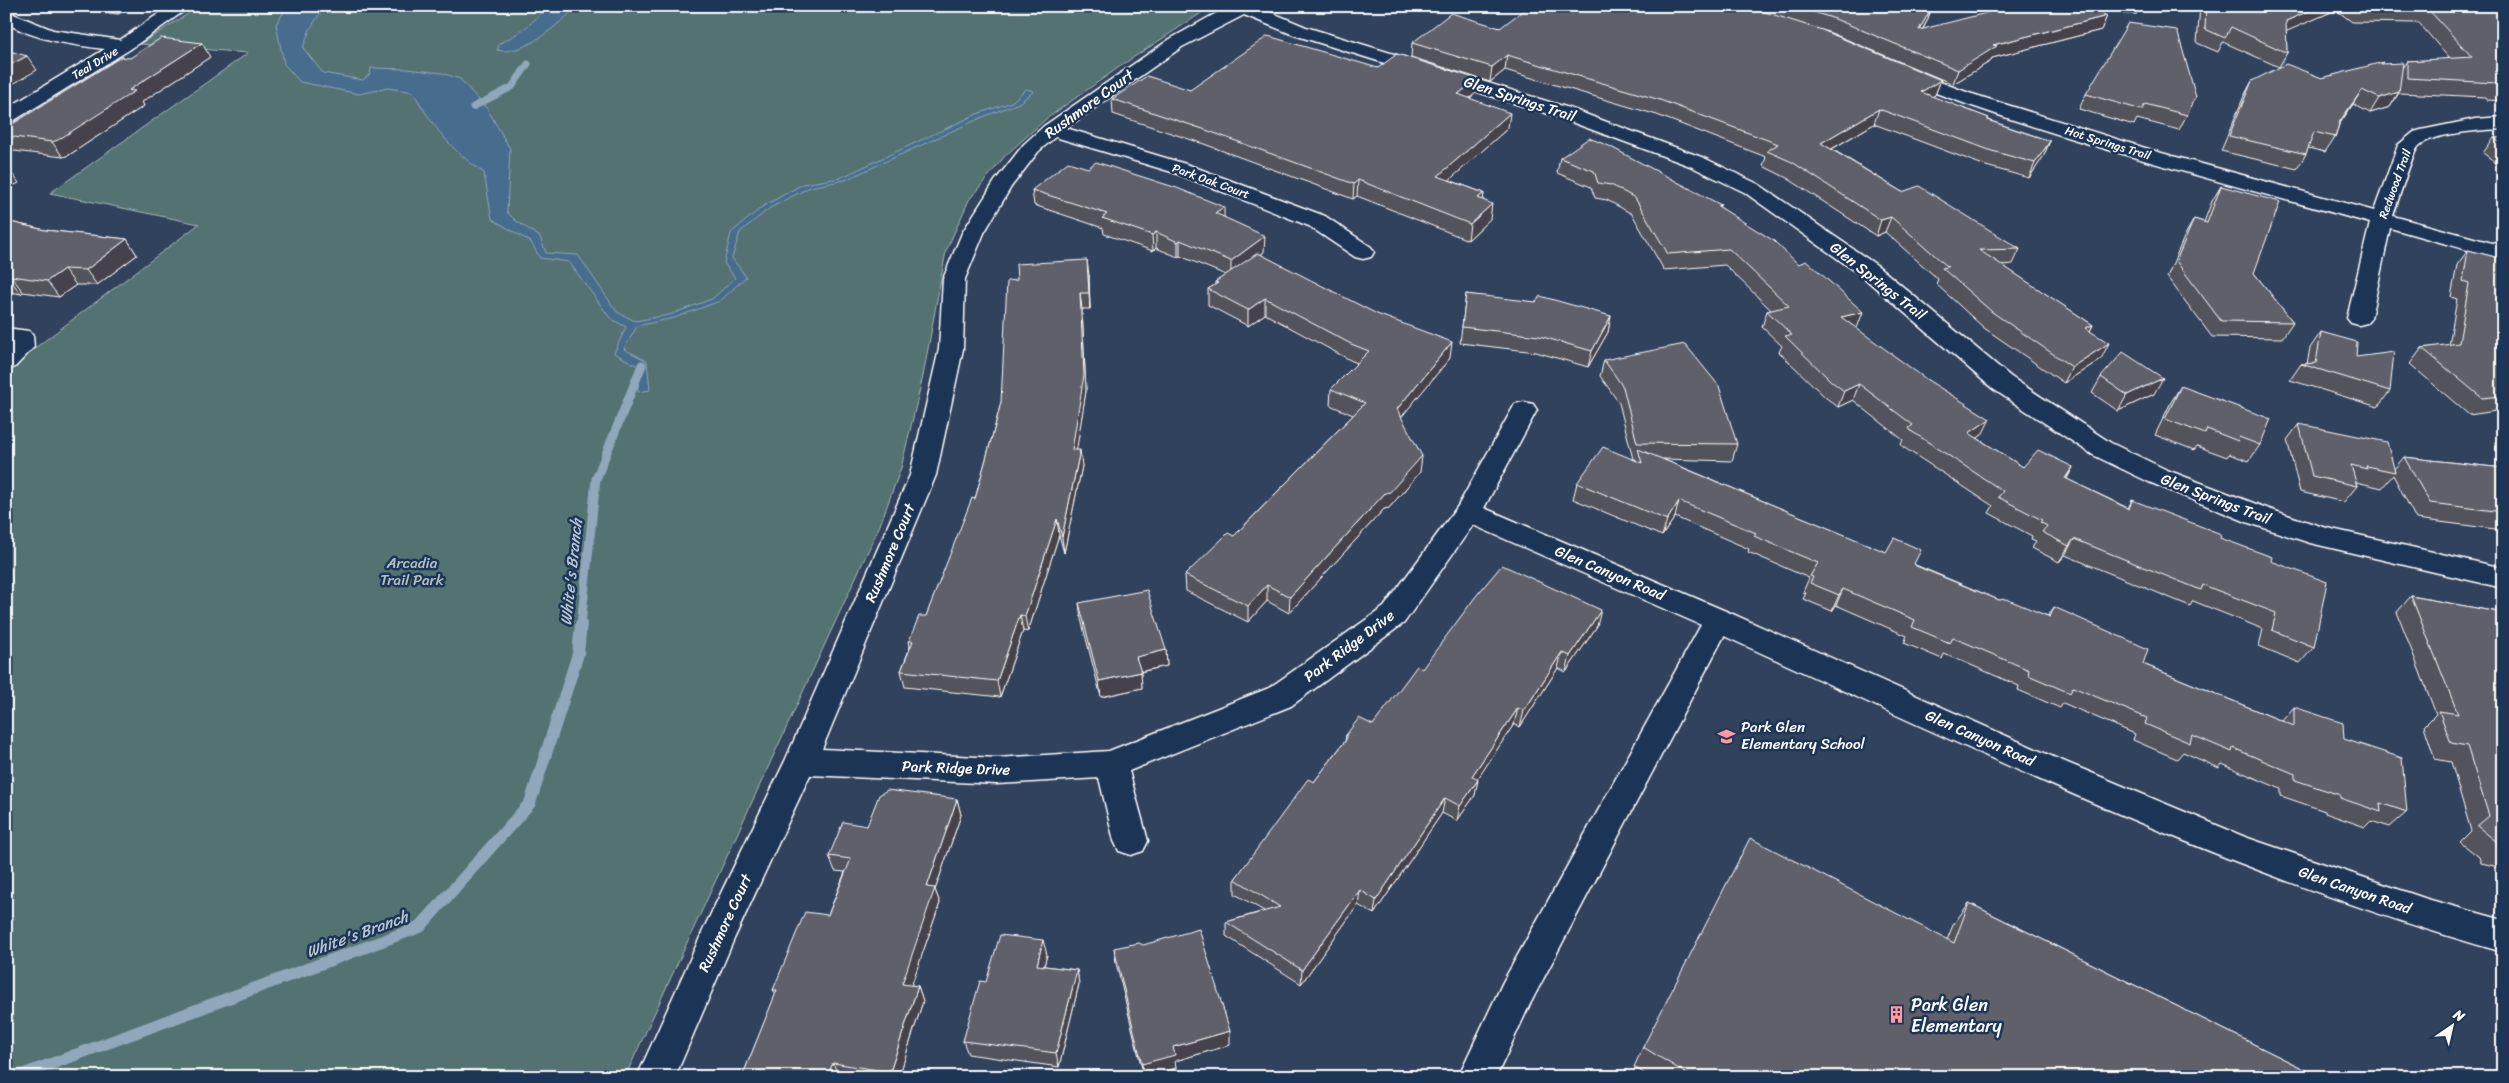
<svg xmlns="http://www.w3.org/2000/svg" width="2509" height="1083" font-family="Sriracha,sans-serif">
	<style>
		.green { fill: #537271; stroke: #a9b8b8 }
		.water { fill: #476c8e; stroke: #91a7bb }
		.lines { fill: none; stroke-linecap: round; stroke-linejoin: round }
		.stream-far2 { stroke: #91a7bb; stroke-width: 7 }
		.stream-far1 { stroke: #91a7bb; stroke-width: 9 }
		.stream { stroke: #91a7bb; stroke-width: 12 }
		.street-casing { stroke: #fff; stroke-width: 3 }
		.street { fill: #1d3557; fill-rule: evenodd }
		.wall { fill: #53535c; stroke: #fff }
		.shaded-wall { fill: #44434b; stroke: #fff }
		.building { fill: #61606b; stroke: #fff }
		.labels { text-anchor: middle; dominant-baseline: central; stroke-width: 5; stroke-linejoin: round; paint-order: stroke }
		.far-street-label { font-size: 12px; fill: #fff; stroke: #1d3557 }
		.street-label { font-size: 15px; fill: #fff; stroke: #1d3557 }
		.park-label { font-size: 15px; fill: #b2c0bf; stroke: #1d3557 }
		.poi-label { font-size: 15px; fill: #fff; stroke: #1d3557; text-anchor: start }
		.water-label { font-size: 16px; font-style: italic; fill: #b5c4d2; stroke: #1d3557 }
		.near-poi-label { font-size: 18px; fill: #fff; stroke: #1d3557; text-anchor: start }
	</style>
	<rect width="100%" height="100%" fill="#31425d"/>
	<filter id="ink" filterUnits="userSpaceOnUse"><feTurbulence type="fractalNoise" baseFrequency=".02" numOctaves="2"/><feDisplacementMap in="SourceGraphic" scale="10" xChannelSelector="R" yChannelSelector="G"/><feConvolveMatrix kernelMatrix="1 2 1 2 8 2 1 2 1" color-interpolation-filters="sRGB"/></filter>
	<g filter="url(#ink)">
		<polygon class="green" points="200,6 1206,6 1209,8 1125,63 1046,119 1005,156 969,200 946,251 923,376 901,468 880,525 625,1077 6,1077 6,370 199,224 50,193 248,53 140,44"/>
		<g class="water">
			<path d="M288,6H325L310,29L303,48L323,73L363,80L370,74L371,68L406,69L442,73L460,79L488,110L510,149L507,212L515,220L540,237L546,253L578,255L617,312L635,321L669,315L712,299L735,278L724,263L731,233L762,207L803,184L840,178L977,114L1012,102L1026,89L1034,91L1019,103L985,116L845,180L810,187L770,208L740,232L732,258L746,277L720,301L674,318L637,326L624,349L647,361L650,390L638,392V366L614,353L626,327L610,318L569,262L540,258L531,242L492,219L484,173C449,148 435,129 413,92L388,88L359,94L300,82L284,64L276,24Z"/>
			<path d="M549,6H578C560,22 525,57 497,50L500,43C521,33 533,22 549,6Z"/>
		</g>
		<g class="lines">
			<polyline class="stream-far2" points="473,107 512,87 528,64"/>
			<polyline class="stream-far1" points="581,625 596,479 642,365"/>
			<polyline class="stream" points="16,1077 420,927 530,803 578,654 581,624"/>
			<defs>
				<g id="street">
					<path d="M170,6H191L129,50L13,121L6,123V109L105,49C71,45 36,40 6,23V11L53,30L120,40Z"/>
					<path d="M1229,6H1256L1306,27L1569,108L1704,158L1758,184L1878,266L2011,377L2111,443L2167,470L2269,509L2323,527L2503,568V588L2310,543L2249,523L2149,482L2093,455L1993,389L1862,276L1744,192L1690,166L1555,116L1294,35L1244,15L1182,47L1066,128L1189,165L1325,216L1371,247L1374,252L1371,257L1363,259L1355,257L1309,226L1175,173L1055,137L1038,152L1011,187L984,233L965,279L963,349L936,475L822,749L997,758L1109,751L1269,688L1384,607L1458,506L1515,404L1524,402L1533,404L1537,410L1484,508L1728,612L2058,759L2245,837L2427,899L2503,920V952C2232,876 1979,752 1724,636L1529,1006L1496,1077H1458L1503,982L1701,625L1473,525L1404,623L1291,706L1129,771L1148,841L1143,851L1131,855L1119,851L1114,841L1099,778L997,784L810,775L734,939L675,1077H637L706,924L785,761L910,475L939,349L943,279L962,233L995,181L1024,144L1044,126L1170,39Z"/>
					<polygon points="2121,6 2139,6 2136,13 2124,13"/>
					<path d="M1903,68L1969,93L2158,152L2374,211L2398,145L2414,132L2421,130L2475,119L2503,117V129C2484,130 2430,133 2418,147C2412,154 2397,204 2393,216L2503,246V260L2390,228L2371,318L2367,323L2359,325L2351,323L2347,318L2370,223C2211,179 2050,138 1896,78L1894,74L1896,70Z"/>
					<polygon points="6,328 29,331 33,336 34,347 15,367 6,370 6,349 10,345 10,343 6,342"/>
				</g>
			</defs>
			<use href="#street" class="street-casing"/>
			<use href="#street" class="street"/>
		</g>
		<g class="wall">
			<polygon points="49,6 132,6 118,14"/>
			<polygon points="1747,6 1930,6 1932,7 1927,21 1923,29 2107,16 2101,30 1992,58 1991,61 1953,84 1831,33 1822,30 1941,80 1935,95 1932,97 1989,118 1988,120 2050,141 2043,157 2029,178 1986,166 1874,124 1832,149 1902,192 2020,249 2013,264 2001,265 2093,325 2090,331 2101,359 2064,383 1984,328 1936,284 1938,279 1885,232 1876,236 1787,178 1763,166 1766,157 1657,115 1505,70 1490,82 1411,57 1412,43 1500,28"/>
			<polygon points="2200,6 2503,6 2503,101 2487,100 2485,97 2399,93 2390,107 2370,113 2353,104 2339,125 2335,137 2325,152 2308,148 2306,154 2297,169 2221,151 2244,96 2252,81 2322,78 2381,64 2403,67 2407,61 2450,59 2419,23 2352,22 2336,10 2286,31 2287,53 2279,67 2223,42 2218,52 2197,43"/>
			<polygon points="210,57 142,102 144,106 69,155 63,157 6,150 6,128 130,58"/>
			<polygon points="1378,68 1478,79 1476,93 1469,99 1508,128 1449,180 1484,193 1483,200 1490,219 1468,240 1357,196 1353,199 1204,144 1113,114 1112,99"/>
			<polygon points="2086,94 2196,97 2179,130 2137,119 2134,125 2079,109"/>
			<polygon points="2494,138 2503,138 2503,168 2483,153"/>
			<polygon points="1560,158 1720,207 1857,328 1856,328 1982,435 1977,438 2023,467 2073,467 2067,479 2128,508 2132,500 2271,561 2314,647 2300,663 2259,646 2263,629 2193,601 2190,606 2065,555 2059,562 2032,548 2036,541 2031,539 2032,536 1989,513 1993,506 1903,447 1901,444 1903,440 1853,400 1838,407 1825,397 1779,352 1782,346 1762,327 1767,311 1771,310 1725,265 1664,270 1632,214 1607,200 1595,198 1591,187 1557,173"/>
			<polygon points="2221,186 2254,273 2293,322 2282,338 2212,337 2167,277 2185,235 2194,219 2204,222 2212,201"/>
			<polygon points="1032,190 1224,217 1264,252 1261,255 1450,358 1401,417 1420,472 1389,508 1384,509 1289,613 1267,601 1248,622 1186,591 1185,575 1234,536 1353,415 1330,405 1331,389 1357,363 1350,360 1265,314 1248,326 1208,305 1208,289 1215,285 1215,282 1226,275 1180,256 1178,257 1156,248 1153,251 1104,234 1103,228 1034,205"/>
			<polygon points="6,221 45,230 127,239 137,255 97,285 76,285 59,297 23,292 21,294 6,291"/>
			<polygon points="2468,250 2503,259 2503,410 2469,415 2410,364 2422,348 2449,345 2457,299 2451,297 2457,265"/>
			<polygon points="1089,275 1090,309 1082,309 1086,391 1076,450 1082,466 1064,553 1059,535 1028,632 1023,631 1000,697 905,687 901,671 910,647 909,641 926,616 975,499 995,426 1001,402"/>
			<polygon points="1466,294 1611,316 1608,332 1588,367 1536,352 1460,343"/>
			<polygon points="2321,332 2356,357 2390,391 2378,407 2290,380 2301,364 2307,364 2310,348"/>
			<polygon points="1604,360 1737,444 1732,461 1663,459 1999,600 2048,616 2054,607 2143,664 2282,721 2294,707 2344,739 2407,812 2390,827 2371,821 2365,827 2325,813 2325,811 2281,796 2281,789 2222,764 2219,768 2183,752 2177,759 2133,740 2135,734 2063,703 2060,708 2018,690 2019,686 1957,659 1944,654 1942,659 1904,643 1907,636 1836,605 1832,611 1803,599 1806,593 1803,592 1809,578 1748,552 1749,549 1675,517 1662,536 1573,499 1577,483 1636,460 1636,459 1633,459 1619,403 1600,376"/>
			<polygon points="2101,377 2154,394 2118,411 2092,393"/>
			<polygon points="2181,386 2260,445 2249,461 2229,454 2227,457 2197,446 2194,450 2155,435 2171,402"/>
			<polygon points="2299,424 2394,469 2404,457 2503,468 2503,530 2416,519 2393,475 2382,488 2356,482 2357,486 2344,502 2300,492 2287,440"/>
			<polygon points="2411,596 2503,613 2503,868 2481,863 2479,857 2460,842 2471,831 2451,762 2435,759 2424,726 2436,714 2397,612"/>
			<polygon points="1079,603 1166,650 1167,666 1140,672 1142,688 1101,697 1081,619"/>
			<polygon points="1597,626 1566,672 1558,668 1520,727 1514,724 1477,779 1475,795 1457,821 1442,813 1374,914 1358,905 1301,984 1226,936 1226,922 1264,911 1235,894 1235,879 1314,782 1345,741 1346,735 1373,725 1422,669"/>
			<polygon points="957,799 961,815 935,890 940,903 911,986 918,986 923,1001 899,1077 742,1077 776,994 773,990 828,915 845,872 835,871 829,856 867,826"/>
			<polygon points="1969,903 2320,1077 1650,1077 1634,1067 1643,1047 1947,940 1953,925"/>
			<polygon points="1114,948 1230,1045 1175,1061 1176,1068 1147,1077 1144,1077 1116,963"/>
			<polygon points="1047,955 1044,966 1077,970 1079,984 1059,1067 968,1054 963,1041 986,982"/>
		</g>
		<g class="shaded-wall">
			<polygon points="114,6 132,6 118,14"/>
			<polygon points="2320,6 2338,6 2336,10 2278,35 2286,21"/>
			<polygon points="1932,7 1927,21 1914,44 1919,30"/>
			<polygon points="2107,16 2101,30 1992,58 1991,61 1953,84 1958,70 1993,45"/>
			<polygon points="202,43 210,57 142,102 144,106 69,155 63,157 52,142 129,90"/>
			<polygon points="1507,55 1505,70 1490,82 1492,67"/>
			<polygon points="27,56 37,70 6,88 6,67"/>
			<polygon points="1478,79 1476,93 1456,109 1458,94"/>
			<polygon points="1941,80 1935,95 1915,107 1921,92"/>
			<polygon points="2362,90 2353,104 2331,136 2340,121"/>
			<polygon points="2399,92 2390,107 2370,113 2379,98"/>
			<polygon points="1879,109 1874,124 1816,158 1821,143"/>
			<polygon points="1510,113 1508,128 1436,192 1438,176"/>
			<polygon points="2050,141 2043,157 2029,178 2035,163"/>
			<polygon points="8,168 19,183 6,189 6,169"/>
			<polygon points="1358,180 1357,196 1353,199 1354,184"/>
			<polygon points="1484,193 1482,208 1478,198"/>
			<polygon points="1492,204 1490,219 1468,240 1470,224"/>
			<polygon points="1224,207 1224,222 1215,213"/>
			<polygon points="1891,217 1885,232 1876,236 1881,220"/>
			<polygon points="1156,232 1156,248 1153,251 1152,235"/>
			<polygon points="1265,236 1264,252 1231,277 1231,261"/>
			<polygon points="127,239 137,255 97,285 86,270"/>
			<polygon points="1180,240 1180,256 1178,257 1178,242"/>
			<polygon points="1087,260 1089,275 1090,309 1089,293"/>
			<polygon points="64,269 76,285 59,297 47,281"/>
			<polygon points="11,276 23,292 21,294 9,278"/>
			<polygon points="1080,293 1082,309 1086,391 1074,466 1072,450"/>
			<polygon points="1265,298 1265,314 1248,326 1248,310"/>
			<polygon points="1863,312 1857,328 1835,333 1841,317"/>
			<polygon points="1611,316 1608,332 1588,367 1592,351"/>
			<polygon points="2093,325 2085,340 2085,328"/>
			<polygon points="1452,342 1450,358 1395,425 1397,409"/>
			<polygon points="2109,343 2101,359 2064,383 2072,367"/>
			<polygon points="2163,378 2154,394 2118,411 2127,395"/>
			<polygon points="1859,384 1853,400 1838,407 1844,391"/>
			<polygon points="1990,419 1982,435 1961,449 1969,433"/>
			<polygon points="1080,450 1082,466 1064,553 1062,537"/>
			<polygon points="1422,456 1420,472 1389,508 1384,509 1289,613 1290,597 1385,493"/>
			<polygon points="2073,467 2064,483 2065,478"/>
			<polygon points="1679,501 1675,517 1662,536 1667,520"/>
			<polygon points="1057,519 1059,535 1028,632 1025,616"/>
			<polygon points="2074,539 2065,555 2059,562 2069,546"/>
			<polygon points="1267,585 1267,601 1248,622 1248,606"/>
			<polygon points="1843,589 1836,605 1832,611 1839,595"/>
			<polygon points="1601,610 1597,626 1566,672 1570,656"/>
			<polygon points="1020,615 1023,631 1000,697 997,681"/>
			<polygon points="1166,650 1167,666 1138,672 1136,657"/>
			<polygon points="1562,652 1558,668 1520,727 1524,711"/>
			<polygon points="1141,672 1142,688 1101,697 1099,681"/>
			<polygon points="1518,708 1514,724 1469,792 1472,776"/>
			<polygon points="1478,780 1475,795 1457,821 1460,806"/>
			<polygon points="1445,798 1442,813 1374,914 1376,900"/>
			<polygon points="957,799 961,815 935,890 940,903 907,998 902,984 927,887"/>
			<polygon points="1360,890 1358,905 1301,984 1302,970"/>
			<polygon points="1043,940 1047,955 1040,979 1037,965"/>
			<polygon points="1077,970 1079,984 1059,1067 1056,1053"/>
			<polygon points="918,986 923,1001 899,1077 892,1077 890,1072"/>
			<polygon points="1230,1031 1230,1045 1175,1061 1176,1068 1147,1077 1144,1077 1142,1064 1173,1047"/>
			<polygon points="833,1063 839,1077 827,1077"/>
		</g>
		<g class="building">
			<polygon points="1529,6 1746,6 1822,30 1941,80 1921,92 1989,118 1987,120 2050,141 2035,163 1992,151 1879,109 1821,143 1902,192 1919,186 2020,249 1979,250 2093,325 2085,328 2109,343 2072,367 1992,312 1942,268 1948,267 1891,217 1881,220 1792,162 1767,151 1778,144 1660,100 1507,55 1492,67 1412,43 1451,13 1500,28"/>
			<polygon points="1795,6 1930,6 1932,7 1919,30 2014,6 2089,6 2107,16 1993,45 1997,46 1958,70 1835,19"/>
			<polygon points="2206,6 2320,6 2286,21 2287,53 2231,27 2225,38 2205,29"/>
			<polygon points="2359,6 2503,6 2503,85 2497,85 2495,83 2407,78 2407,61 2472,57 2428,9 2361,8"/>
			<polygon points="2128,23 2177,30 2196,97 2187,115 2145,104 2142,110 2086,94"/>
			<polygon points="1268,36 1378,68 1397,54 1478,79 1458,94 1510,113 1438,176 1484,193 1478,198 1492,204 1470,224 1358,180 1354,184 1203,129 1112,99 1147,76 1190,90"/>
			<polygon points="161,38 202,43 129,90 135,91 58,140 52,142 6,136 6,128 121,57 130,58"/>
			<polygon points="6,50 27,56 6,67"/>
			<polygon points="2383,62 2381,64 2403,63 2399,92 2379,98 2362,90 2340,121 2335,137 2314,132 2306,154 2229,136 2252,81 2286,64 2322,78"/>
			<polygon points="1589,138 1609,146 1721,205 1718,206 1774,241 1798,264 1807,261 1863,312 1841,317 1926,379 1990,419 1969,433 2023,467 2038,450 2073,467 2065,478 2129,509 2132,500 2221,534 2220,538 2272,557 2271,561 2327,582 2314,647 2272,630 2276,613 2203,585 2201,590 2074,539 2069,546 2042,532 2047,526 2040,522 2042,520 1998,497 2003,491 1911,431 1909,428 1913,425 1859,384 1844,391 1831,381 1785,336 1792,335 1767,311 1789,306 1729,249 1668,254 1635,198 1611,185 1598,183 1594,171 1560,158"/>
			<polygon points="2494,138 2503,138 2503,145"/>
			<polygon points="1068,162 1088,168 1096,162 1177,188 1224,207 1215,213 1265,236 1231,261 1180,240 1178,242 1156,232 1152,235 1102,218 1107,214 1032,190"/>
			<polygon points="2221,186 2280,202 2254,273 2293,322 2221,321 2176,261 2194,219 2207,223"/>
			<polygon points="6,221 45,230 127,239 86,270 64,269 47,281 11,276 9,278 6,277"/>
			<polygon points="2468,250 2503,259 2503,396 2482,398 2422,348 2459,343 2469,283 2463,281"/>
			<polygon points="1258,253 1377,314 1452,342 1397,409 1422,456 1390,492 1385,493 1290,597 1267,585 1248,606 1185,575 1228,533 1234,536 1365,403 1331,389 1369,351 1351,344 1265,298 1248,310 1208,289 1218,283 1215,282"/>
			<polygon points="1087,260 1089,293 1080,293 1084,375 1072,450 1080,450 1062,537 1057,519 1025,616 1020,615 997,681 901,671 913,641 909,641 919,616 926,616 972,498 975,499 995,426 1001,402 1007,281 1017,280 1016,264"/>
			<polygon points="1466,294 1536,302 1540,296 1611,316 1592,351 1539,336 1462,327"/>
			<polygon points="2321,332 2357,342 2356,357 2394,352 2390,391 2301,364 2316,363"/>
			<polygon points="1685,344 1719,386 1737,444 1637,443 1623,387 1604,360"/>
			<polygon points="2123,352 2163,378 2127,395 2101,377"/>
			<polygon points="2181,386 2271,419 2260,445 2239,437 2238,441 2207,429 2205,434 2165,419"/>
			<polygon points="2299,424 2387,442 2395,472 2366,466 2367,469 2351,465 2357,486 2312,476"/>
			<polygon points="1603,447 1642,463 1638,449 1886,552 1894,538 1921,550 1914,564 1916,566 1999,600 2006,599 2050,617 2054,607 2148,649 2143,664 2294,726 2294,707 2343,723 2344,739 2402,758 2407,812 2380,803 2381,812 2340,798 2340,795 2295,780 2295,774 2233,748 2232,752 2192,735 2190,743 2145,724 2147,718 2073,687 2070,693 2028,675 2029,670 1966,643 1953,638 1950,643 1912,627 1915,620 1843,589 1839,595 1810,583 1813,577 1810,576 1818,563 1754,536 1756,533 1679,501 1667,520 1577,483"/>
			<polygon points="2404,457 2503,468 2503,512 2430,503"/>
			<polygon points="1502,565 1601,610 1570,656 1562,652 1524,711 1518,708 1472,776 1478,780 1460,806 1445,798 1376,900 1360,890 1302,970 1226,922 1280,907 1235,879 1308,779 1314,782 1346,740 1346,735 1359,718 1373,725 1417,666 1422,669 1476,596"/>
			<polygon points="1147,590 1166,650 1136,657 1141,672 1099,681 1079,603"/>
			<polygon points="2411,596 2503,613 2503,849 2498,848 2497,842 2477,826 2489,816 2467,746 2451,743 2439,711 2458,714"/>
			<polygon points="887,790 957,799 927,887 935,888 902,984 918,986 890,1072 833,1063 827,1077 742,1077 777,990 773,990 805,912 828,915 851,859 829,856 843,822 867,826 879,795"/>
			<polygon points="1750,838 1954,943 1969,903 2320,1077 1692,1077 1643,1047"/>
			<polygon points="1199,929 1230,1031 1173,1047 1175,1055 1142,1064 1114,948 1139,943 1143,945"/>
			<polygon points="1000,935 1043,940 1037,965 1077,970 1056,1053 963,1041 980,981 986,982"/>
		</g>
	</g>
	<defs>
		<symbol id="school-bare" viewBox="-9 -9 18 18"><path d="M0-5L7-2L0 1L-7-2ZM-4 1L0 2.5L4 1V4Q0 6-4 4Z" fill="#ff9aa2" stroke="#1d3557" stroke-width="2.5" paint-order="stroke"/></symbol>
		<symbol id="building-bare" viewBox="-9 -9 18 18"><path d="M-4-6H4V6H1V3H-1V6H-4ZM-2.5-4.3h1.7v1.8h-1.7ZM.8-4.3h1.7v1.8H.8ZM-2.5-1h1.7V.8h-1.7ZM.8-1h1.7V.8H.8Z" fill="#ff9aa2" stroke="#1d3557" stroke-width="2.5" paint-order="stroke"/></symbol>
	</defs>
	<g fill-rule="evenodd">
		<use href="#school-bare" x="1714" y="724" width="25" height="25"/>
		<use href="#building-bare" x="1884" y="1002" width="25" height="25"/>
	</g>
	<g class="labels">
		<g class="far-street-label">
			<text transform="translate(95 63) rotate(-31)">Teal Drive</text>
			<text transform="translate(2108 143) rotate(17)">Hot Springs Trail</text>
			<text transform="translate(1211 181) rotate(20)">Park Oak Court</text>
			<text transform="translate(2395 184) rotate(-70)">Redwood Trail</text>
		</g>
		<g class="street-label">
			<text transform="translate(1520 99) rotate(18)">Glen Springs Trail</text>
			<text transform="translate(1089 104) rotate(-36)">Rushmore Court</text>
			<text transform="translate(1878 281) rotate(38)">Glen Springs Trail</text>
			<text transform="translate(2216 499) rotate(21)">Glen Springs Trail</text>
			<text transform="translate(890 553) rotate(-67)">Rushmore Court</text>
			<text transform="translate(1610 573) rotate(23)">Glen Canyon Road</text>
			<text transform="translate(1349 646) rotate(-37)">Park Ridge Drive</text>
			<text transform="translate(1980 738) rotate(24)">Glen Canyon Road</text>
			<text transform="translate(956 768) rotate(2)">Park Ridge Drive</text>
			<text transform="translate(2355 890) rotate(19)">Glen Canyon Road</text>
			<text transform="translate(725 923) rotate(-65)">Rushmore Court</text>
		</g>
		<g class="park-label">
			<text x="412" y="563">Arcadia<tspan x="412" dy="17">Trail Park</tspan></text>
		</g>
		<g class="poi-label">
			<text x="1741" y="727">Park Glen<tspan x="1741" dy="17">Elementary School</tspan></text>
		</g>
		<g class="water-label">
			<text transform="translate(571 572) rotate(-84)">White's Branch</text>
			<text transform="translate(357 934) rotate(-20)">White's Branch</text>
		</g>
		<g class="near-poi-label">
			<text x="1911" y="1005">Park Glen<tspan x="1911" dy="21">Elementary</tspan></text>
		</g>
	</g>
	<rect width="2509" height="1083" fill="none" stroke="#1d3557" stroke-width="25"/>
	<rect x="12" y="12" width="2484" height="1058" fill="none" stroke="#fff" stroke-width="2" filter="url(#ink)"/>
	<g transform="translate(2452 1026) rotate(34)" stroke="#1d3557" stroke-width="4" paint-order="stroke">
	<path d="M0-4L9 19L0 12L-9 19Z" fill="#ffffff"/>
	<text y="-8" font-size="14" font-weight="bold" text-anchor="middle" fill="#ffffff">N</text>
	</g>
</svg>
